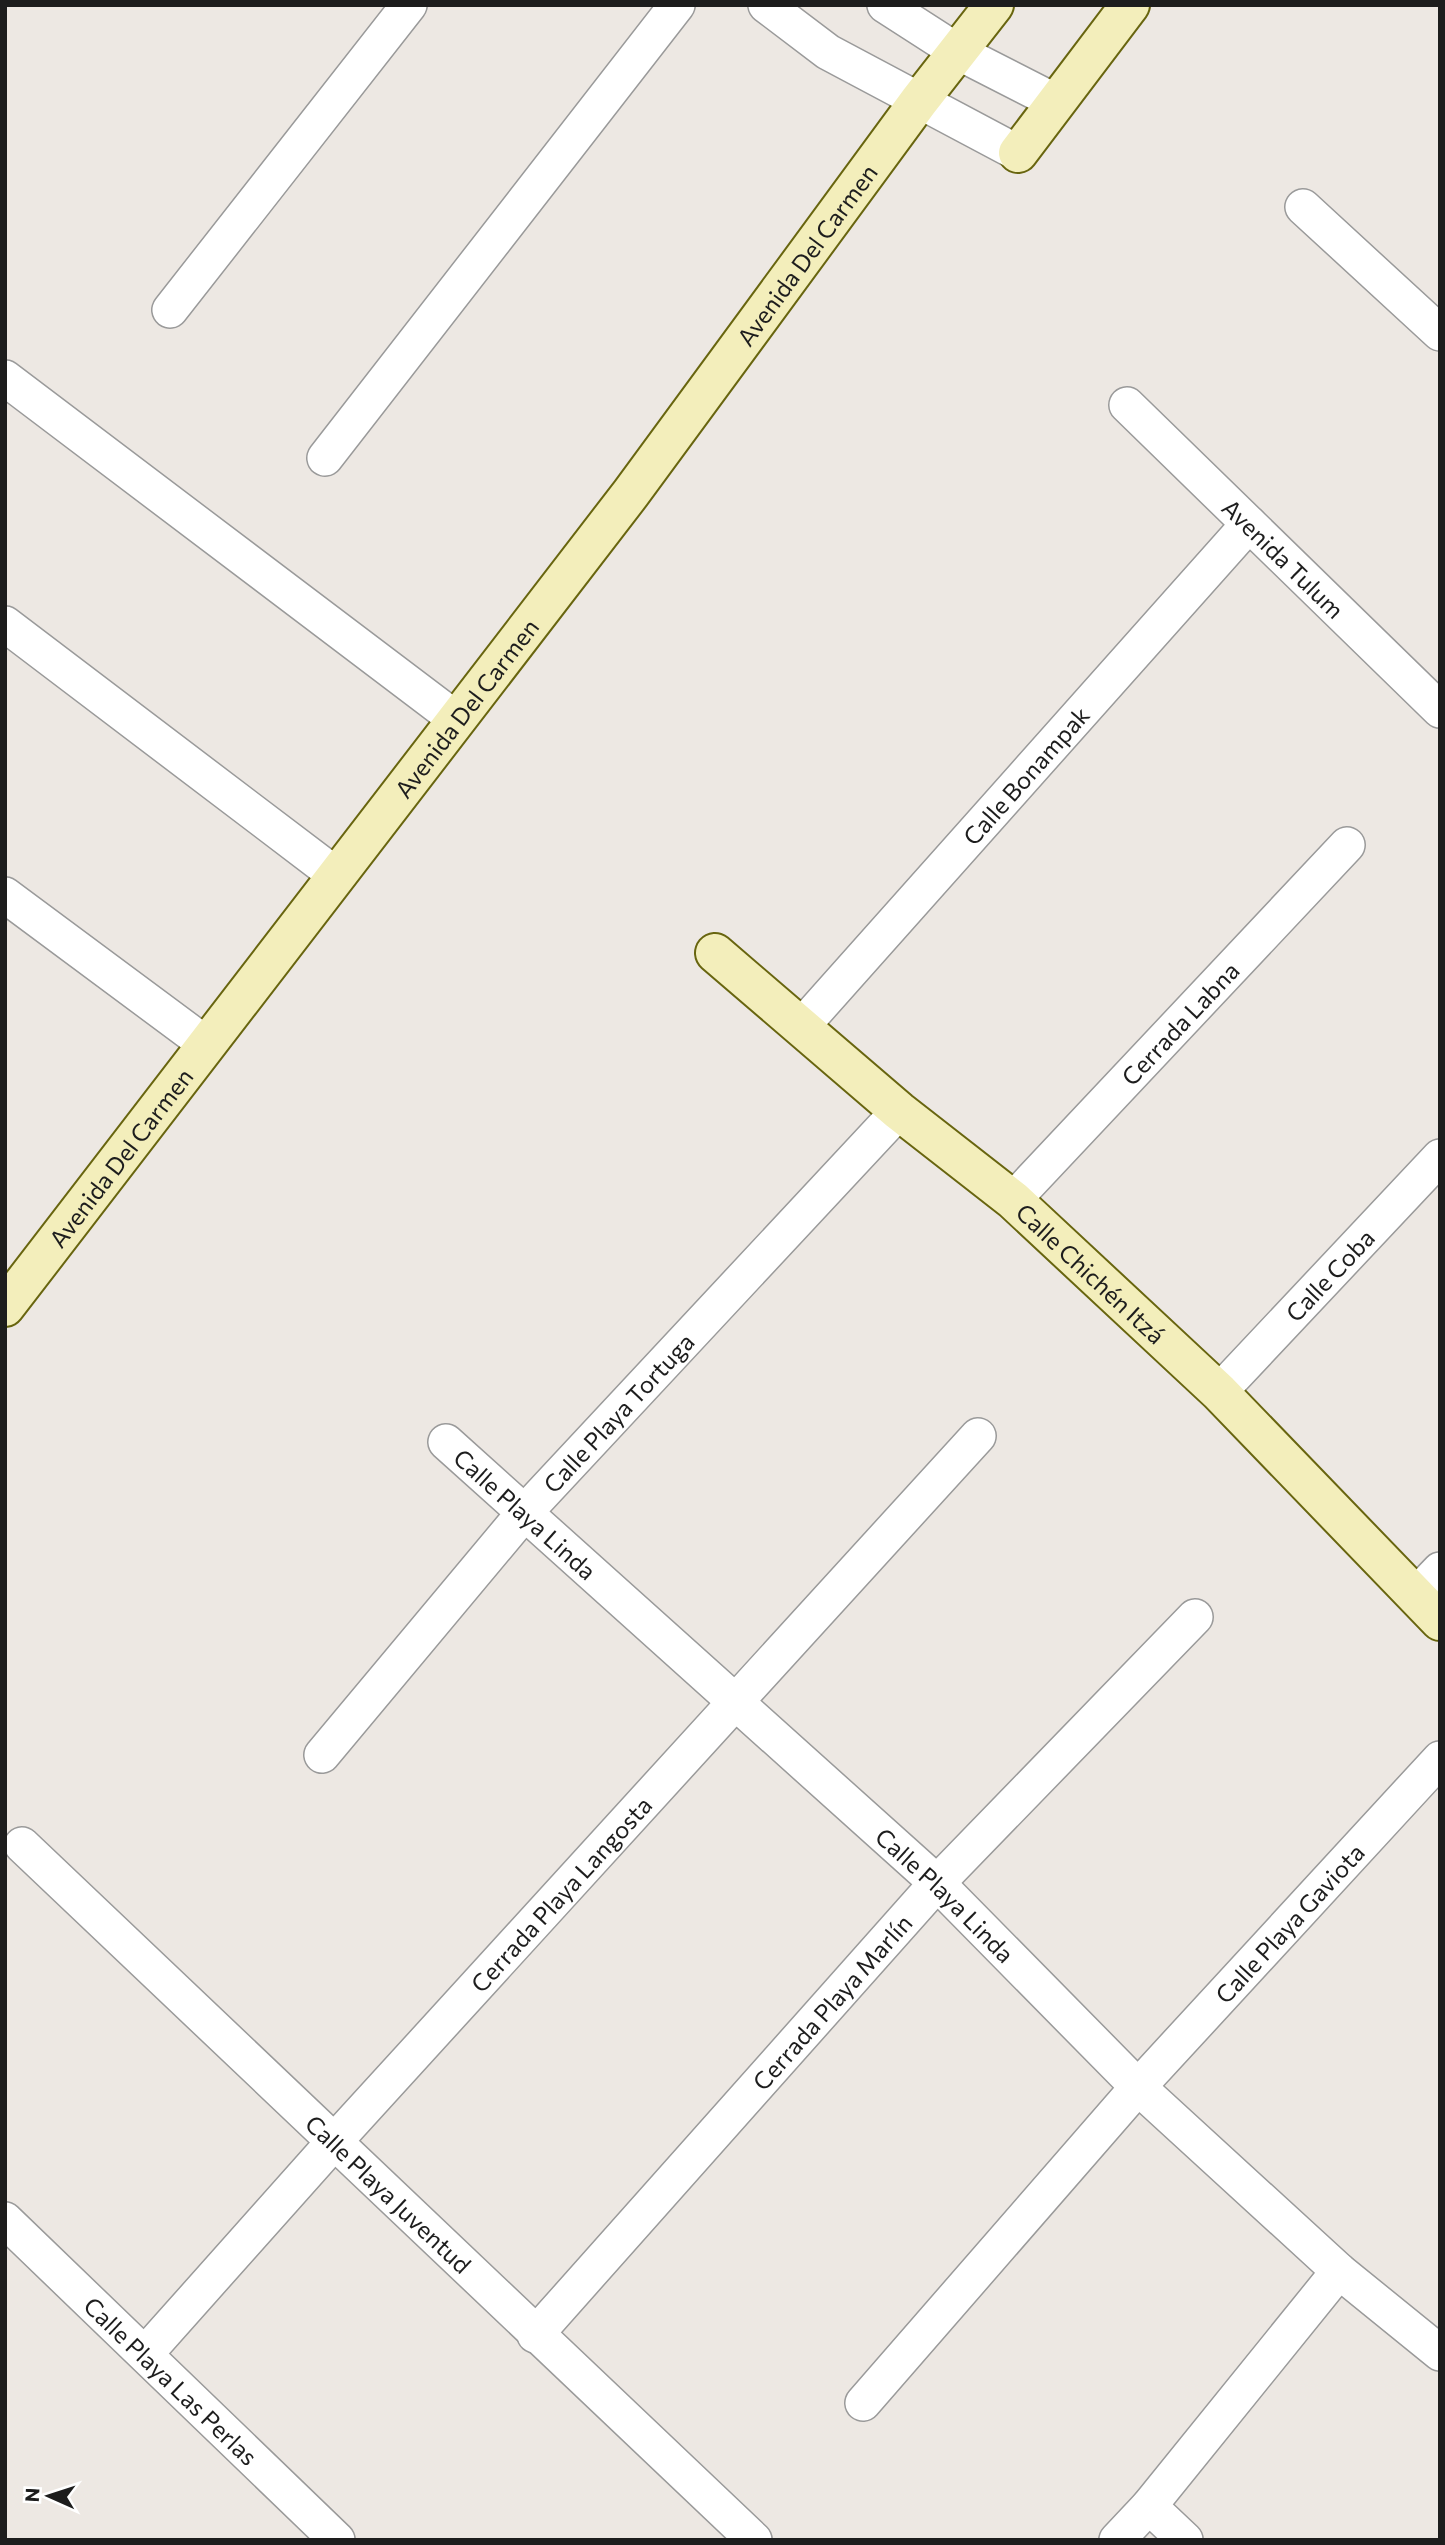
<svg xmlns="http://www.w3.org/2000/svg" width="1445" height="2545" font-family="Commissioner,sans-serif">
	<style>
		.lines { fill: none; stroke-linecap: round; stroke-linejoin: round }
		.street-casing { stroke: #9a9a9a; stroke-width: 38 }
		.secondary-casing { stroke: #68650f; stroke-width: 42 }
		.street { stroke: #fff; stroke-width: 35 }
		.secondary { stroke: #f3eebb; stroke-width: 38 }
		.labels { text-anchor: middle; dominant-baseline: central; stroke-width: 6; stroke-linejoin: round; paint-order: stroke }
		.street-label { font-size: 24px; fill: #1d1d1d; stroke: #fff }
	</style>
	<rect width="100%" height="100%" fill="#ede8e3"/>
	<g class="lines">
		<defs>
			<g id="street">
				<polyline points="766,5 828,52 1018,153"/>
				<polyline points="885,5 958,52 1054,101"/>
				<polyline points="1303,207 1440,333"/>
				<polyline points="170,310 409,5"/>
				<polyline points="5,378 457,720"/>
				<path id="s1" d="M1127,405L1440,710"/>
				<polyline points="325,458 677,5"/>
				<polyline points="5,624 337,876"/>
				<polyline points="5,895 207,1045"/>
				<path id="s2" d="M802,1026L1249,524"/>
				<path id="s3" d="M1013,1200L1347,845"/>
				<path id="s4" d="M1219,1392L1440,1157"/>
				<path id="s5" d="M446,1442L937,1883L1138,2087L1339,2271L1440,2353"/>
				<polyline points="1416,1595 1440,1570"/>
				<path id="s6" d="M322,1755L525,1512L899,1111"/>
				<path id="s7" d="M22,1845L754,2540"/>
				<path id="s8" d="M5,2220L337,2540"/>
				<path id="s9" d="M535,2335L937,1883L1195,1617"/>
				<path id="s10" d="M145,2354L333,2143L978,1436"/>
				<path id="s11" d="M863,2403L1138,2087L1440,1759"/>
				<polyline points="1149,2506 1185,2540"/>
				<polyline points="1117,2540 1149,2506 1339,2271"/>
			</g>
			<g id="secondary">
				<polyline points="1018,153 1130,5"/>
				<path id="s12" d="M715,953L899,1111L1013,1200L1219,1392L1440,1621"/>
				<path id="s13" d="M5,1307L631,493L919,101L994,5"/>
			</g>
		</defs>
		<use href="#street" class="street-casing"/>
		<use href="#secondary" class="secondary-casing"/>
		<use href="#street" class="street"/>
		<use href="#secondary" class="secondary"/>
	</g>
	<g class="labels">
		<g class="street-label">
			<text stroke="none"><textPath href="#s13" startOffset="1323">Avenida Del Carmen</textPath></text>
			<text stroke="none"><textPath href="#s1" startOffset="219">Avenida Tulum</textPath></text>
			<text stroke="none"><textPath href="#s13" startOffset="756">Avenida Del Carmen</textPath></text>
			<text stroke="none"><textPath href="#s2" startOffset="336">Calle Bonampak</textPath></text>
			<text stroke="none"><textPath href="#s3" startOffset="243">Cerrada Labna</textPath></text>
			<text stroke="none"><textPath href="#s13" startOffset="189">Avenida Del Carmen</textPath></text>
			<text stroke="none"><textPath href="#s12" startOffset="494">Calle Chichén Itzá</textPath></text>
			<text stroke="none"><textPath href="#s4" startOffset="161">Calle Coba</textPath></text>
			<text stroke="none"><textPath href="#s6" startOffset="453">Calle Playa Tortuga</textPath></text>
			<text stroke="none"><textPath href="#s5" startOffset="107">Calle Playa Linda</textPath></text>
			<text stroke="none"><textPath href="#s10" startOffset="620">Cerrada Playa Langosta</textPath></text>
			<text stroke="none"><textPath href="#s5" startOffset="674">Calle Playa Linda</textPath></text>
			<text stroke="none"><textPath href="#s11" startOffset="642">Calle Playa Gaviota</textPath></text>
			<text stroke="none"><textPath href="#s9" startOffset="446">Cerrada Playa Marlín</textPath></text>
			<text stroke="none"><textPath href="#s7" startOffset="506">Calle Playa Juventud</textPath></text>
			<text stroke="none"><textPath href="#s8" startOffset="231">Calle Playa Las Perlas</textPath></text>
		</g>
	</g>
	<rect width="1445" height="2545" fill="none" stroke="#1d1d1d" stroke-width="14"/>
	<g transform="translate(49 2496) rotate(273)" stroke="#ffffff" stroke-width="5" paint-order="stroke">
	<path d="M0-5L12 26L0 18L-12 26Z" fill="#1d1d1d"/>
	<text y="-10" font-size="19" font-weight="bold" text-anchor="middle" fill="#1d1d1d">N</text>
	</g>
</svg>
